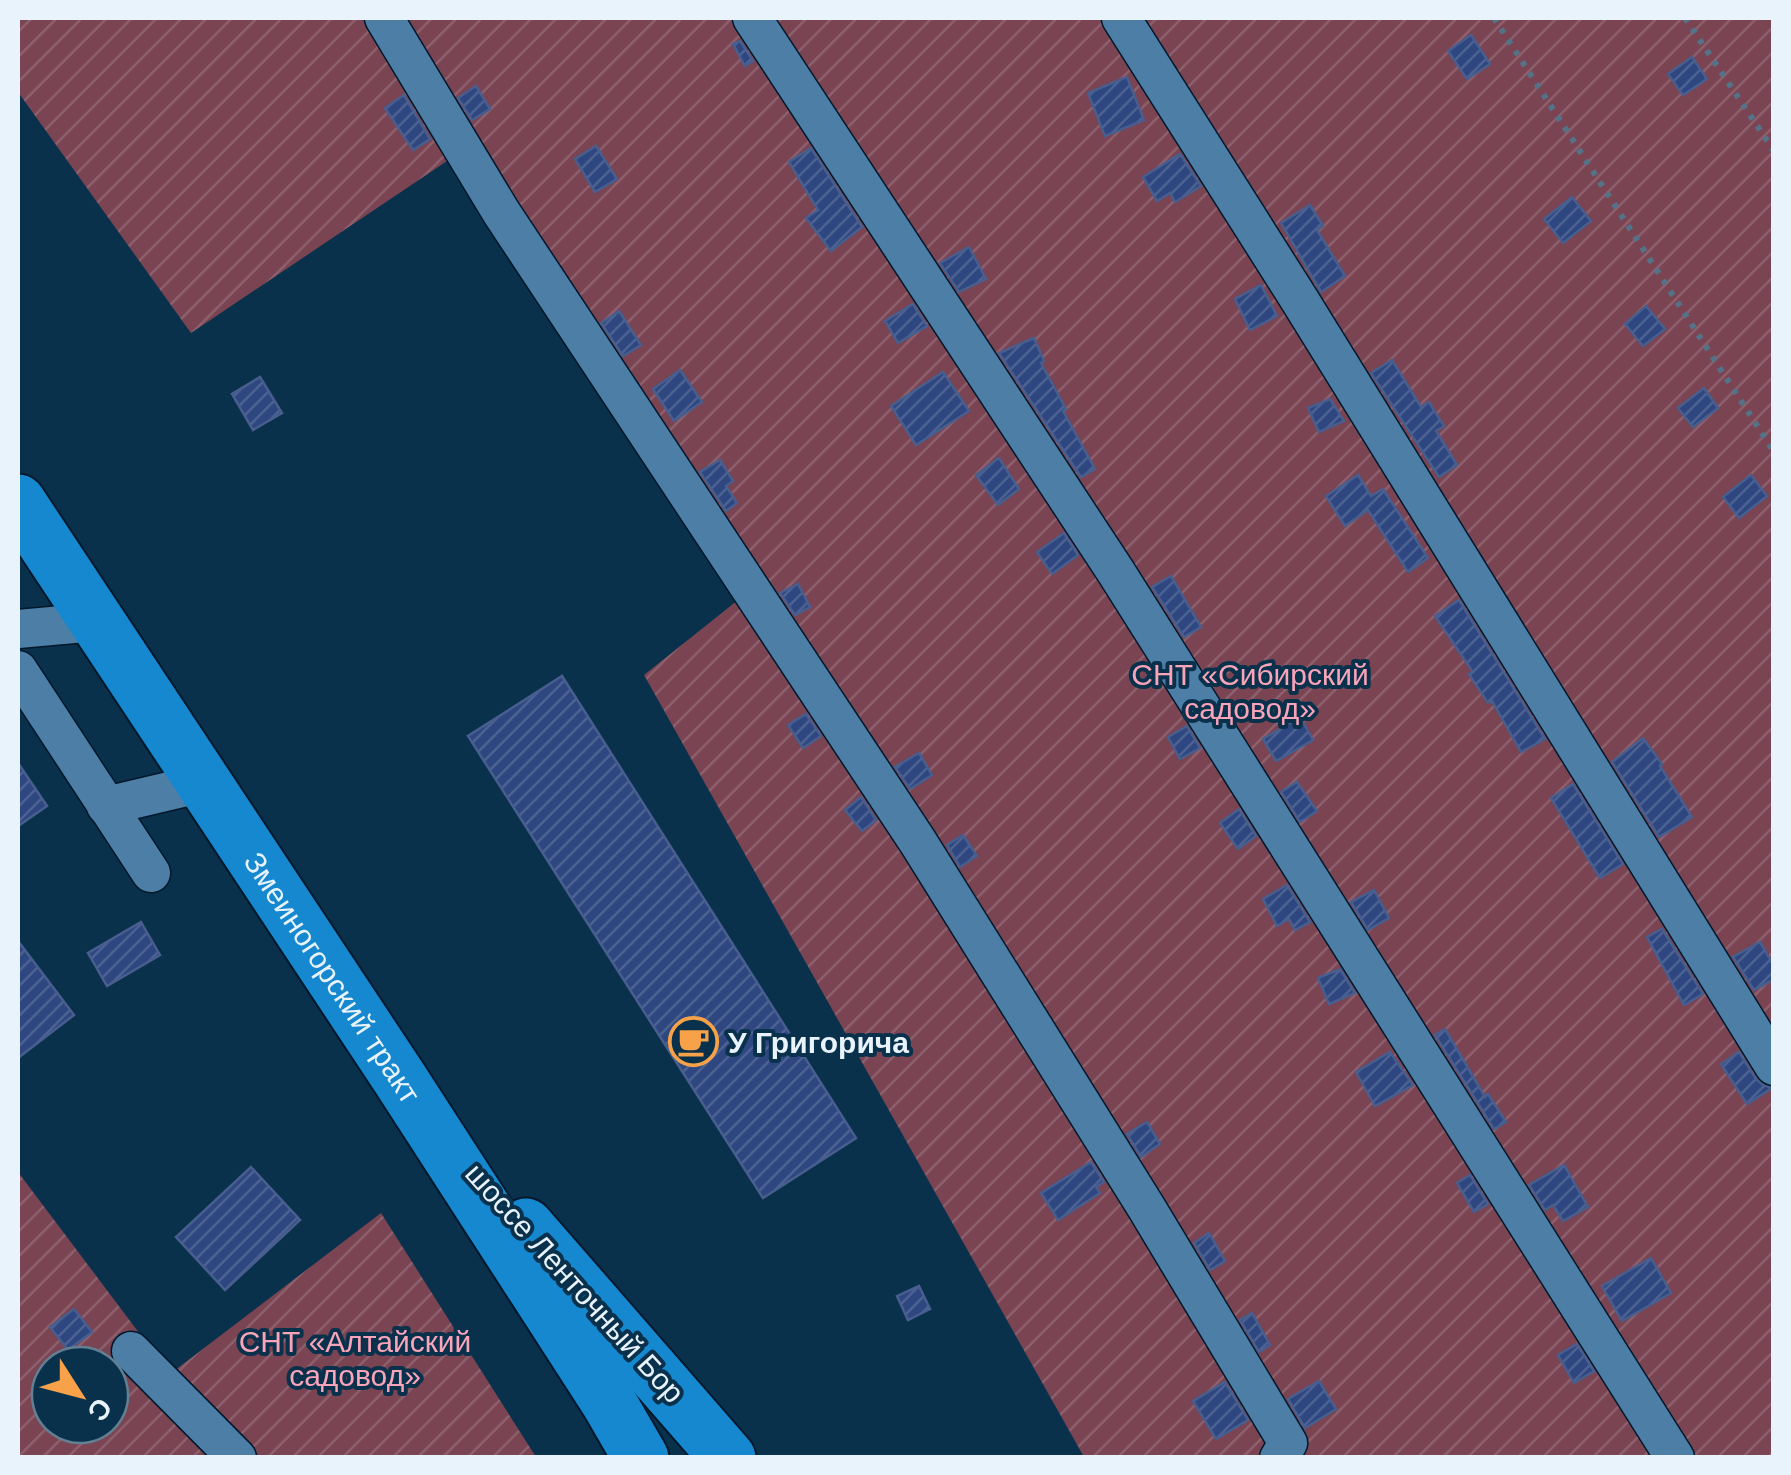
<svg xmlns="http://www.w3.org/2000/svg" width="1791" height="1475" font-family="Arial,sans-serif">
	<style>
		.garden { fill: url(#garden-furrows); fill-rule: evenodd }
		.building { fill: url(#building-hatch); stroke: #475e8e; stroke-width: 2.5 }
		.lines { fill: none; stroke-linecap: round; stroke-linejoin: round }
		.minor-casing { stroke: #00182b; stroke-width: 41 }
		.highway-casing { stroke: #00182b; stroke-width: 59 }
		.path { stroke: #557388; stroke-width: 6; stroke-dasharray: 5 8; stroke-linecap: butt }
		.minor { stroke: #4c7ea6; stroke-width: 38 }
		.highway { stroke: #1588d0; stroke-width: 55 }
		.labels { text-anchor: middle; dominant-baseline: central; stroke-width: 8; stroke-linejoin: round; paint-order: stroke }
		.park-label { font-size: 30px; fill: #faa4b9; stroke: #09314c }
		.street-label { font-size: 30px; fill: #e9f3fc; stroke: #09314c }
		.poi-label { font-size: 30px; font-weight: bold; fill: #e9f3fc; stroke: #09314c; text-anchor: start }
	</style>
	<defs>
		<pattern id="garden-furrows" width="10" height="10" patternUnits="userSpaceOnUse" patternTransform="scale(2.5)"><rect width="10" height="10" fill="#7a4452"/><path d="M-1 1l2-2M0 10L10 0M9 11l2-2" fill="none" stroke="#8d5f6c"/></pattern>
		<pattern id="building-hatch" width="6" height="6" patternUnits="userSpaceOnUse" patternTransform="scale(2.5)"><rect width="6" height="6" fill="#2e4780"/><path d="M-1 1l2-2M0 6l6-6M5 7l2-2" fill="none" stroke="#4c6293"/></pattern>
	</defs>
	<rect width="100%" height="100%" fill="#09314c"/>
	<g class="garden">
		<polygon points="18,18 1773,18 1773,1457 1084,1457 644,675 738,600 450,159 191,333 18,92"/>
		<path d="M18,1172L170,1374L381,1213L536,1457H18ZM50,1365H110V1425H50Z"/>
	</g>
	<g class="building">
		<polygon points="1471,35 1490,64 1467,79 1448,51"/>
		<polygon points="740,41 753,61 745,66 733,44"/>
		<polygon points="1692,57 1707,79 1683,95 1668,74"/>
		<polygon points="1127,77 1144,120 1105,136 1088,93"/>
		<polygon points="476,86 490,109 472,120 458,98"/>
		<polygon points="404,95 430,139 413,150 385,108"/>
		<polygon points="596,146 617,179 595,192 575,159"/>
		<polygon points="811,148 862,227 831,251 806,218 818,210 789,162"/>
		<polygon points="1180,154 1201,186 1175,202 1170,193 1157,201 1143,177"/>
		<polygon points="1572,197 1591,221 1563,243 1544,219"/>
		<polygon points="1310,205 1323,226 1317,230 1345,276 1321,292 1281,223"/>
		<polygon points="969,247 986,279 959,292 940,263"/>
		<polygon points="1261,285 1277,316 1250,330 1235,299"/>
		<polygon points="913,304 927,326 898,343 885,321"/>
		<polygon points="1646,306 1665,329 1643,346 1625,324"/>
		<polygon points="619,311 641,345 623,356 601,323"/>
		<polygon points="1034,338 1044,361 1041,363 1066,409 1063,411 1095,469 1081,477 999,353"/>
		<polygon points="1392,360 1421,407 1429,402 1444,426 1436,431 1457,465 1439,477 1371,373"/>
		<polygon points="680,370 702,402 674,421 653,389"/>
		<polygon points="943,372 969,411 916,445 891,406"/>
		<polygon points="260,377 282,413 253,430 232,394"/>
		<polygon points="1704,388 1718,408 1693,427 1678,408"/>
		<polygon points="1330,399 1344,421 1319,432 1308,408"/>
		<polygon points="999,458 1019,489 998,505 976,475"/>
		<polygon points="720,460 733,481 726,486 737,503 726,511 700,472"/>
		<polygon points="1358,475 1371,496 1383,489 1428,558 1408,572 1368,510 1345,526 1326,496"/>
		<polygon points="1751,475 1767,496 1739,518 1723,497"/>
		<polygon points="1064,533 1078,555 1052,574 1037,552"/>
		<polygon points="1171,576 1201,627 1184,637 1152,587"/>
		<polygon points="798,584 810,607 795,615 780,593"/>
		<polygon points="1459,600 1545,739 1521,752 1492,701 1488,703 1469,674 1473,672 1435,616"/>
		<polygon points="562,676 856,1138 763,1198 468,736"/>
		<polygon points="806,714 821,736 803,748 788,725"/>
		<polygon points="1300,717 1313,740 1276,761 1263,739"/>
		<polygon points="1187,726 1200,748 1180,759 1168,737"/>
		<polygon points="1643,738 1662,764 1660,766 1692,817 1659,837 1612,762"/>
		<polygon points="919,753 932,775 910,789 895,767"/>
		<polygon points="18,763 47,806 18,826"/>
		<polygon points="1297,782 1317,811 1300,822 1281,792"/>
		<polygon points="1573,784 1623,864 1600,878 1551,798"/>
		<polygon points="861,797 876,820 862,831 845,810"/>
		<polygon points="1239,809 1256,836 1238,849 1220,823"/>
		<polygon points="963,835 977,856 960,867 947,845"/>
		<polygon points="1287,885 1310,922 1295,930 1289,919 1277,926 1263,899"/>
		<polygon points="1374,890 1389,918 1368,930 1351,902"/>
		<polygon points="141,922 160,955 107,986 88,953"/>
		<polygon points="1662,929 1703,994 1684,1005 1647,937"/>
		<polygon points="18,941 74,1015 18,1058"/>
		<polygon points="1760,942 1774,966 1774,979 1754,990 1733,957"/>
		<polygon points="1340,969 1355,993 1329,1004 1318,978"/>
		<polygon points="1445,1029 1485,1097 1488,1094 1506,1122 1494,1129 1435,1035"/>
		<polygon points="1390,1052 1413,1085 1375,1106 1356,1072"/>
		<polygon points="1739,1052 1756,1079 1763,1085 1772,1088 1747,1104 1721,1064"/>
		<polygon points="1147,1122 1160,1144 1141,1157 1127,1134"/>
		<polygon points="1091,1162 1104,1182 1096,1187 1100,1193 1058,1220 1041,1193"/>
		<polygon points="1564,1165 1588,1207 1563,1221 1553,1205 1545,1210 1529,1185"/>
		<polygon points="251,1167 300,1220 225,1290 176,1237"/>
		<polygon points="1470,1175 1488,1204 1474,1212 1457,1183"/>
		<polygon points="1209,1233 1225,1261 1210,1270 1194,1243"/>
		<polygon points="1651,1258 1671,1293 1622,1321 1602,1286"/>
		<polygon points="919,1286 930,1309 908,1320 897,1296"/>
		<polygon points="74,1309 92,1332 68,1350 50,1327"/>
		<polygon points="1252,1313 1270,1345 1259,1352 1240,1320"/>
		<polygon points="1577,1344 1594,1371 1574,1383 1558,1355"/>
		<polygon points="1319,1381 1336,1409 1305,1428 1288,1399"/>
		<polygon points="1225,1382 1248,1420 1216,1439 1193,1401"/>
	</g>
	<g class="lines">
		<defs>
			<g id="minor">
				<polyline points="384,18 501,212 918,842 1146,1207 1288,1443 1279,1458"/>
				<polyline points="752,18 1116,572 1675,1458"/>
				<polyline points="1121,18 1299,299 1774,1066"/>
				<polyline points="18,629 96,622"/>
				<polyline points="18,670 151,873"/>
				<polyline points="106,806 203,783"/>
				<polyline points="131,1351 237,1458"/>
			</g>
			<g id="highway">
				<path id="s1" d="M18,502L400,1079L608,1401L641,1458"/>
				<polyline points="526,1226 728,1458"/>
			</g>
		</defs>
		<use href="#minor" class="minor-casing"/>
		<use href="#highway" class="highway-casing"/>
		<g class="path">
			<polyline points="1494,18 1774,452"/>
			<polyline points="1685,18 1774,151"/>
		</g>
		<use href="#minor" class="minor"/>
		<use href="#highway" class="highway"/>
	</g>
	<defs>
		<symbol id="cafe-ring" viewBox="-11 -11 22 22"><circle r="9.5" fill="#09314c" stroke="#f7a248" stroke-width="1.5"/><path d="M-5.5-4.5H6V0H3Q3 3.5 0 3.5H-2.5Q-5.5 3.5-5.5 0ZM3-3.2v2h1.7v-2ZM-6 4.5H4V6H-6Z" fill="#f7a248"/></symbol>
	</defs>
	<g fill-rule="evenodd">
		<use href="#cafe-ring" x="666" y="1014" width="55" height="55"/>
	</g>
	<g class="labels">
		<g class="park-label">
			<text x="1250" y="674">СНТ «Сибирский<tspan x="1250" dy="34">садовод»</tspan></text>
			<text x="355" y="1341">СНТ «Алтайский<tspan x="355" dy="34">садовод»</tspan></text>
		</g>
		<g class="street-label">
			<text stroke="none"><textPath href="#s1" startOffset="570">Змеиногорский тракт</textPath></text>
			<text transform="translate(575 1283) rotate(48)">шоссе Ленточный Бор</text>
		</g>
		<g class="poi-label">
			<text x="728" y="1042">У Григорича</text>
		</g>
	</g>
	<rect width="1791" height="1475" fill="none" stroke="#e9f3fc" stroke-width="40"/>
	<g transform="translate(80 1395) rotate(126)"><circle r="48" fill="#09314c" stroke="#637f92" stroke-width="2.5"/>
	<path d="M0-8L18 38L0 25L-18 38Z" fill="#f7a248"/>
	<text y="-15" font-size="28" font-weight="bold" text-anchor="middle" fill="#e9f3fc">С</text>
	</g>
</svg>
